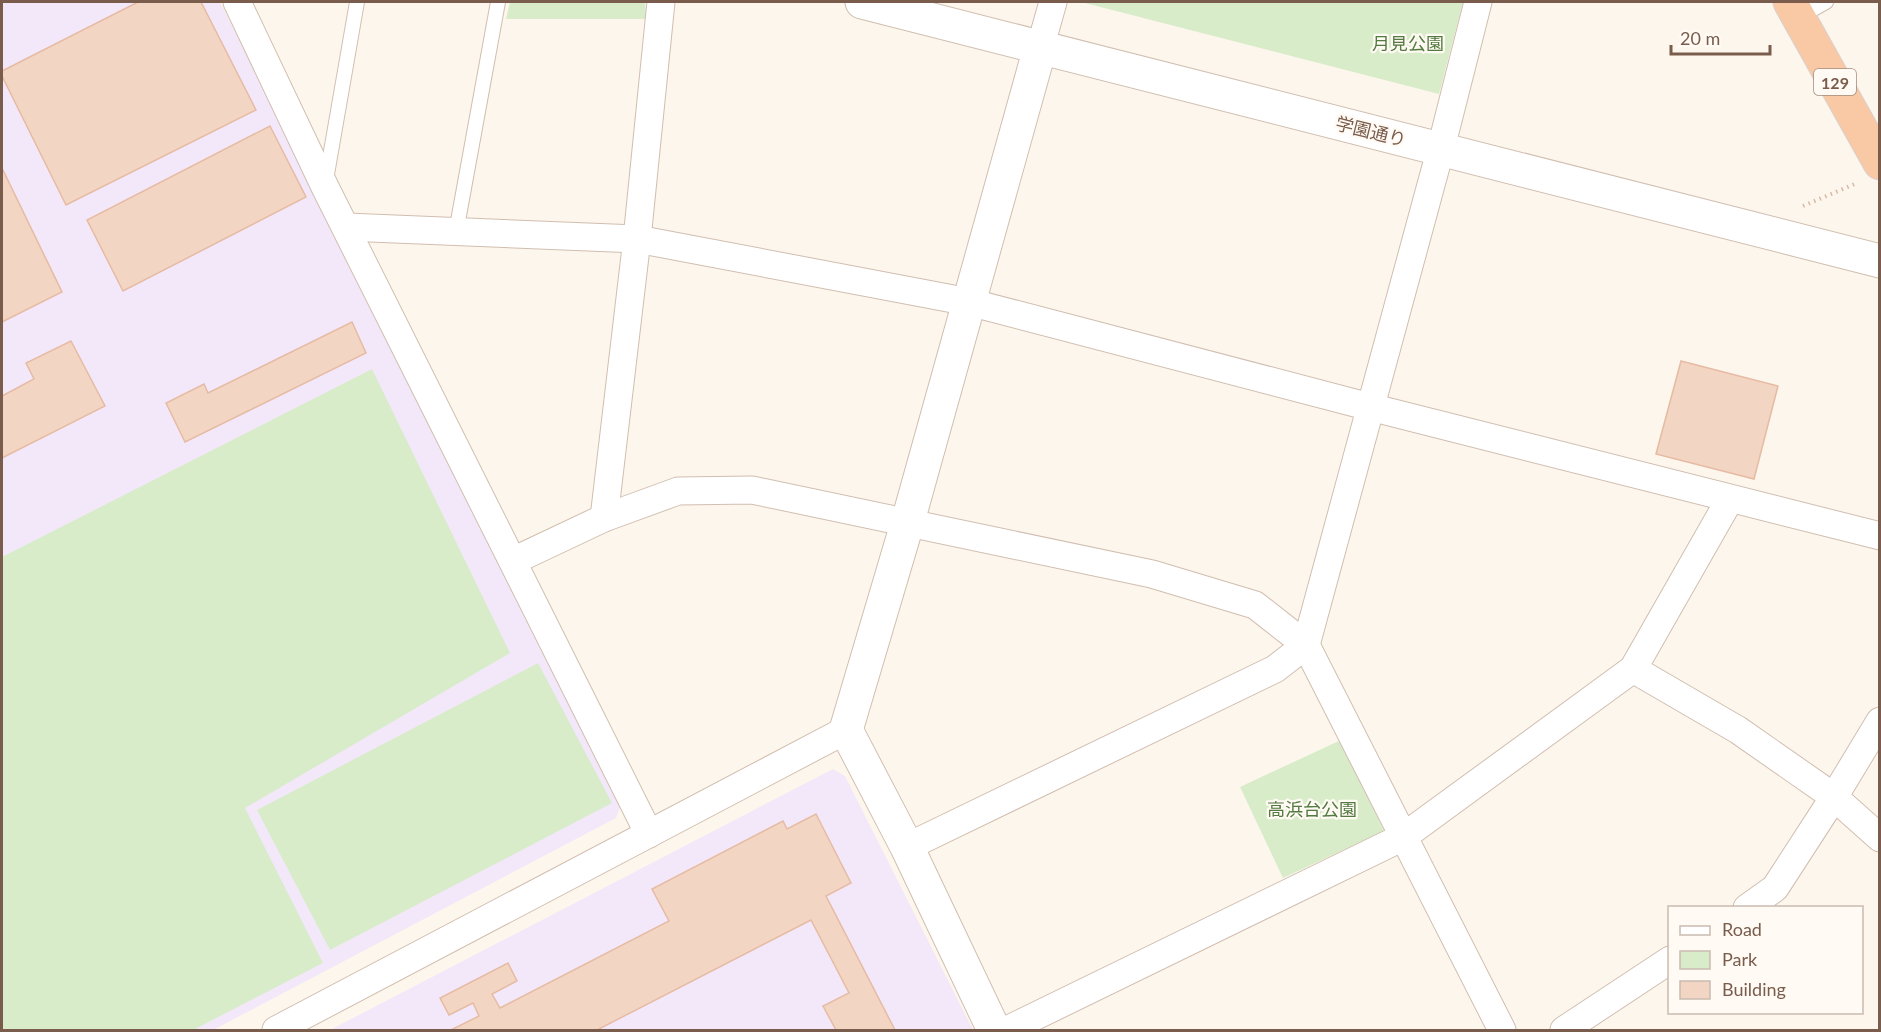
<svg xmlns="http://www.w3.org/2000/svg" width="1881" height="1032" font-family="Lato,'Noto Sans JP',sans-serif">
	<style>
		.education { fill: #f3e8fa }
		.green { fill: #d8ecc9 }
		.building { fill: #f3d5c3; stroke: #e6bba3; stroke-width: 1.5 }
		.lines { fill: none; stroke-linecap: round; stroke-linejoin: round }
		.service-casing { stroke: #d1beb0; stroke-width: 16 }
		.minor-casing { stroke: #d1beb0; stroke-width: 29 }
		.tertiary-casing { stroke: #d1beb0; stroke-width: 35 }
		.trunk-casing { stroke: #dad1cd; stroke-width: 35 }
		.path { stroke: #d9b8a5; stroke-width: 4; stroke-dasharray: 1.5 4.5; stroke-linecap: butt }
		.service { stroke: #fff; stroke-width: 14 }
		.minor { stroke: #fff; stroke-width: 27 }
		.tertiary { stroke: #fff; stroke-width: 33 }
		.trunk { stroke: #f9c8a4; stroke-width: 33 }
		.labels { text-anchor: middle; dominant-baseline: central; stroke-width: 4.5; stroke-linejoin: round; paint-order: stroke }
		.shield { fill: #fffaf3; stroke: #a28b7f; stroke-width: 1.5 }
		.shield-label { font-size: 16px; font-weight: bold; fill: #7a5c4d }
		.park-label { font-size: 18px; fill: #537a41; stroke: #fffaf3 }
		.street-label { font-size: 18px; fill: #7a5c4d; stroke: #fffaf3 }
	</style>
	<rect width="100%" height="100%" fill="#fdf6ec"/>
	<g class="education">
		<polygon points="2,2 220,2 622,803 616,818 213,1030 2,1030"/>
		<polygon points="833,769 845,776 973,1030 330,1030"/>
	</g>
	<g class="green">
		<polygon points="510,2 645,2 646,19 506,19"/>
		<polygon points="1081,2 1463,2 1439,94"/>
		<polygon points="372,369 510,653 245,808 323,963 193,1030 2,1030 2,557"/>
		<polygon points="538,663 612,803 330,950 257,810"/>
		<polygon points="1341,740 1384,831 1283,878 1240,787"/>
	</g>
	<g class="building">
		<polygon points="138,2 201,2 256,110 66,205 2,76 2,71"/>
		<polygon points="270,126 306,197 123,291 87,220"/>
		<polygon points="2,168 62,292 2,322"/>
		<polygon points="352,322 366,353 185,442 166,403 204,384 208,393"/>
		<polygon points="71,341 105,406 2,458 2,396 34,379 26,363"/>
		<polygon points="1681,361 1778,386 1754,479 1656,454"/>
		<polygon points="816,814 851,883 826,896 895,1030 836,1030 823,1006 849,993 811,920 597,1030 451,1030 479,1016 473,1003 449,1015 440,998 508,963 517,981 492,994 500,1008 669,921 652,889 783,821 787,829"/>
	</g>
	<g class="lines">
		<defs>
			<g id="service">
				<polyline points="1799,17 1826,2"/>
				<polyline points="326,180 357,2"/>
				<polyline points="456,232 498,2"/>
			</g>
			<g id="minor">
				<polyline points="237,2 325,187 649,834"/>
				<polyline points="1040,48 1053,2"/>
				<polyline points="346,227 637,239 969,302 1370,407 1880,536"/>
				<polyline points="604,518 637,239 661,2"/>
				<polyline points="513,561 604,518 678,491 752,490 1152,574 1255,605 1306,645 1502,1030"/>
				<polyline points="1633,669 1738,730 1834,797 1880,838"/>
				<polyline points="907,847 1275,669 1306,645 1441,148 1478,2"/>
				<polyline points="1747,908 1775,888 1834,797 1880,721"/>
				<polyline points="276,1030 846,730"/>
				<polyline points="1007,1030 1403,837 1633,669 1730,499"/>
				<polyline points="1564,1030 1670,960"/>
			</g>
			<g id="tertiary">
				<polyline points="862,2 1880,261"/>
				<polyline points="994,1030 907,847 846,730 908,521 1040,48"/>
			</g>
			<polyline id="trunk" points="1790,2 1880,163"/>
		</defs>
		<use href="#service" class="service-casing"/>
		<use href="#minor" class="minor-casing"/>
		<use href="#tertiary" class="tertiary-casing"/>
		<use href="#trunk" class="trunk-casing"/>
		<polyline class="path" points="1803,206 1857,183"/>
		<use href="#service" class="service"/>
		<use href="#minor" class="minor"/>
		<use href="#tertiary" class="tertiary"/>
		<use href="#trunk" class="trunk"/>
	</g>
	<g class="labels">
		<rect class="shield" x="1814" y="69" width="42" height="26" rx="4.5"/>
		<g class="shield-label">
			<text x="1835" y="82">129</text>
		</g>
		<g class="park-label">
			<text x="1408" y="43">月見公園</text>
			<text x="1312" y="809">高浜台公園</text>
		</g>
		<g class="street-label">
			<text transform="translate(1371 131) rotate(14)">学園通り</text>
		</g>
	</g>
	<rect width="1881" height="1032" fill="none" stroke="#7a5c4d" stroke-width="6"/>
	<rect x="1668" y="906" width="195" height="108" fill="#fffaf3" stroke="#cabbb1" stroke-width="1.5"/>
	<rect x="1680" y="926" width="30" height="9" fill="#ffffff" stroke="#cabbb1" stroke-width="1.5"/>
	<text x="1722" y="936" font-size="18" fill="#7a5c4d">Road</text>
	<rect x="1680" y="951" width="30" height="18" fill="#d8ecc9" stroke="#cabbb1" stroke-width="1.5"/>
	<text x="1722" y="966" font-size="18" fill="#7a5c4d">Park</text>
	<rect x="1680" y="981" width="30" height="18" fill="#f3d5c3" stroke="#cabbb1" stroke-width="1.5"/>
	<text x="1722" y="996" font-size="18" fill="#7a5c4d">Building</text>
	<path d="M1671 45v9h99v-9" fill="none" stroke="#7a5c4d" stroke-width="3"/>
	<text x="1680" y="45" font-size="18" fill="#7a5c4d" stroke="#fffaf3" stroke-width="4.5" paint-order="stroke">20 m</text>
</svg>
